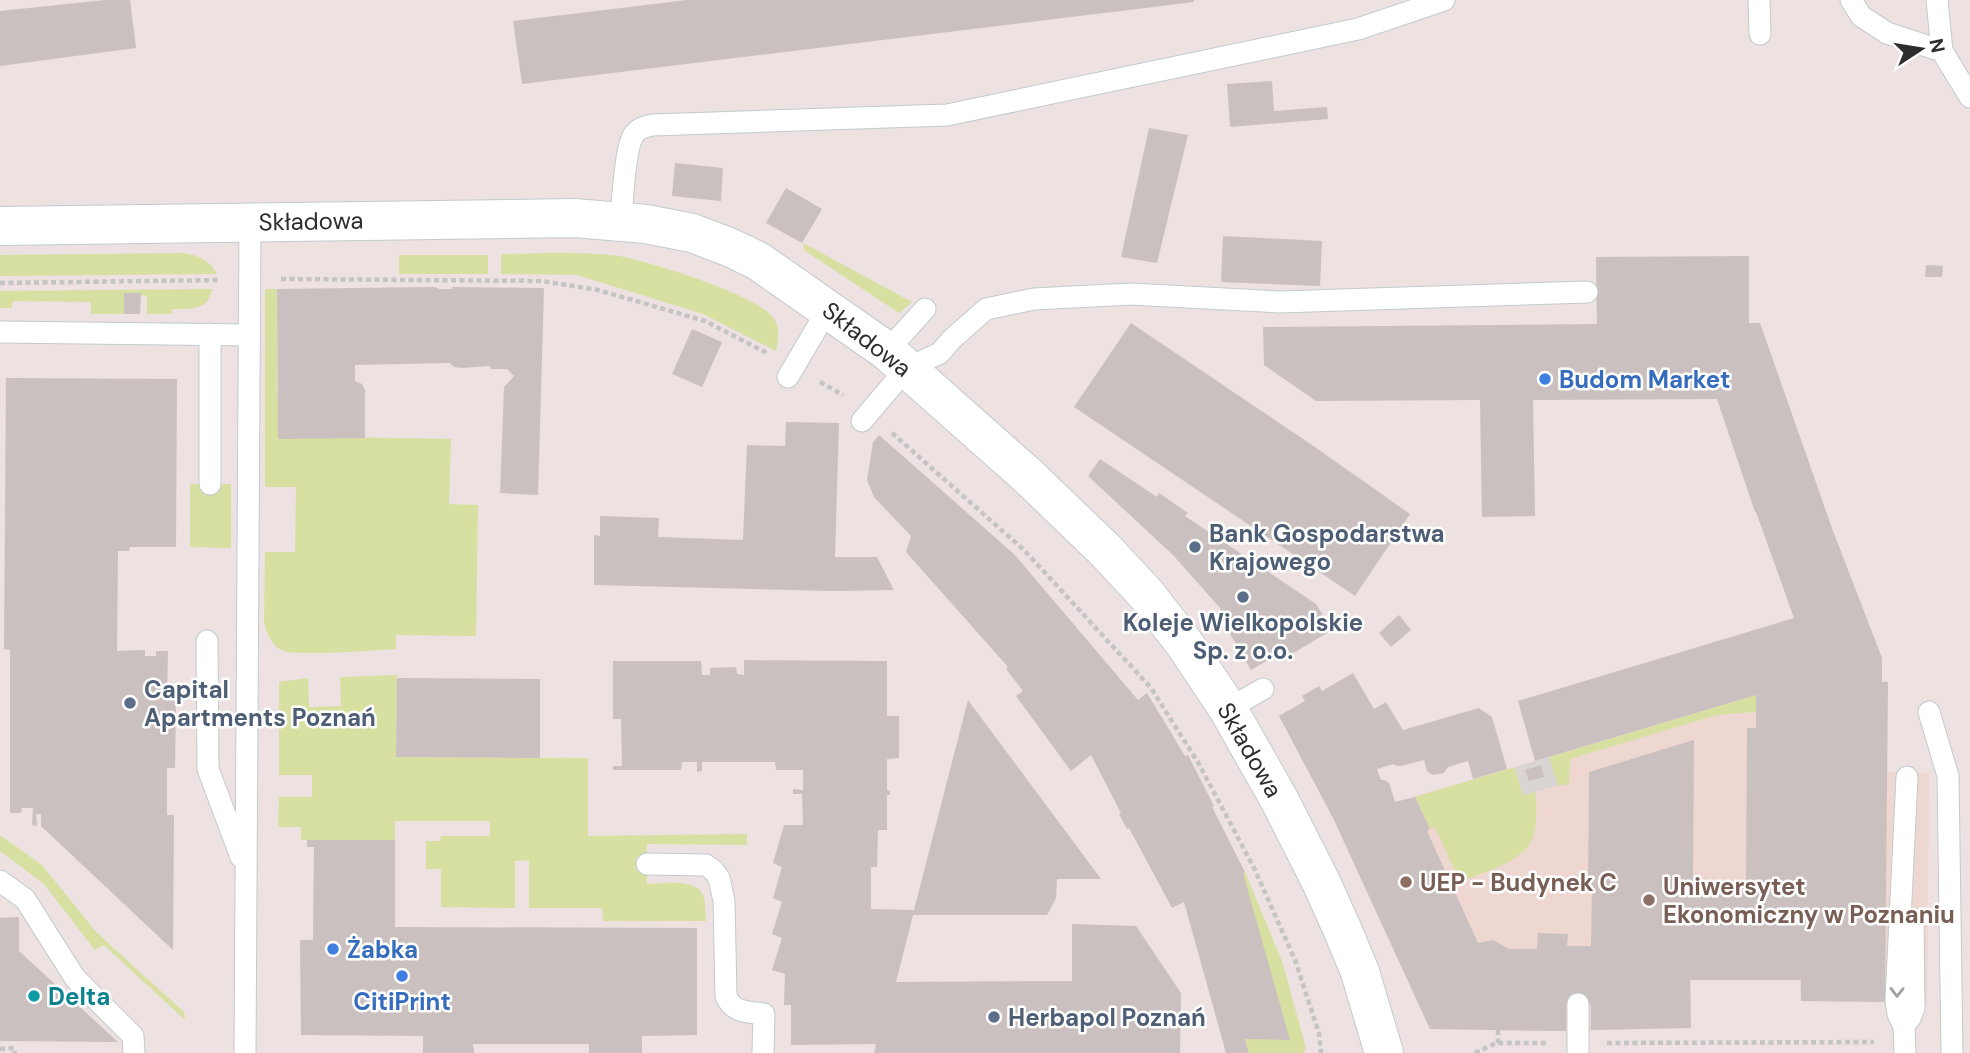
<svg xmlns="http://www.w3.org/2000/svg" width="1970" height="1053" font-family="'DM Sans',sans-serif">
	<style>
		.education { fill: #eed6d1 }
		.green { fill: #d7e0a1 }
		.plaza { fill: #dad4d3 }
		.building { fill: #c9c0bf }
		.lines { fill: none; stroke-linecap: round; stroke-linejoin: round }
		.service-casing { stroke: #c2cbce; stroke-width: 23 }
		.minor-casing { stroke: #c2cbce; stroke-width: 40 }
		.path { stroke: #c4c4c4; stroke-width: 4.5; stroke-dasharray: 5 3.5; stroke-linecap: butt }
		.service { stroke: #fff; stroke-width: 21 }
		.minor { stroke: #fff; stroke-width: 38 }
		.oneway { stroke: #a0a0a0 }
		.shop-dot { fill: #3f7fe0; stroke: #fff; stroke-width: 2.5 }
		.service-dot { fill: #5c6f8a; stroke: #fff; stroke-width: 2.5 }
		.education-dot { fill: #8d6e63; stroke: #fff; stroke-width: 2.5 }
		.culture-dot { fill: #0f9aa8; stroke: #fff; stroke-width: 2.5 }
		.labels { text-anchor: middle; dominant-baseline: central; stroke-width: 5; stroke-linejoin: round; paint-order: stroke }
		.street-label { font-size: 24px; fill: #2d2d2d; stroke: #fff }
		.shop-label { font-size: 24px; font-weight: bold; fill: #366cbe; stroke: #fff; text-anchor: start }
		.service-label { font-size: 24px; font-weight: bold; fill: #4e5e75; stroke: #fff; text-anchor: start }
		.education-label { font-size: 24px; font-weight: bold; fill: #785e54; stroke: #fff; text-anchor: start }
		.culture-label { font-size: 24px; font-weight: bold; fill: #0d838f; stroke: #fff; text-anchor: start }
	</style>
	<rect width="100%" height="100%" fill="#ede1e1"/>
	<polygon class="education" points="1882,658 1881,772 1929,773 1927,1003 1801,1001 1800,980 1691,980 1691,1028 1566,1031 1430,1029 1334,820 1515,767 1523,795 1557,787 1549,757"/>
	<g class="green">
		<polygon points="803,243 912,302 899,313 804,250"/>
		<path d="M182,253C199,255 209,260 217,274L0,276V255Z"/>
		<path d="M501,254C540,254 580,251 619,256C648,261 762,296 775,320C780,329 778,341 776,351L703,314L577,275L501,274Z"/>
		<rect x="399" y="255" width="89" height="19"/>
		<path d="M212,289C208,311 191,309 172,309V314H147V296L141,295L140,293H124V314H91V302L13,301L12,308H0V291Z"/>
		<path d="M265,289H277V395L341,437L451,439L449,504L478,505L476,636L396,635V649C375,650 296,657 281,650C271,644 267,634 264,623L265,552H295L296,487H265Z"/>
		<polygon points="190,484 231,484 231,548 190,547"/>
		<path d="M397,675L396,757L588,758V836L747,834V845L647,844V884C662,884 692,878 702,893C706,900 705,912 706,921H603L602,908H529V860L515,861V908L441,907V869H426V841H440L441,836H490V821H395V840H301V827H278L279,797H312V775H279V682L308,678L309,707L341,706L340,677Z"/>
		<polygon points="1756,695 1756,712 1717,715 1570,759 1569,784 1558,786 1549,757"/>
		<path d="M1515,767L1523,795L1536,792C1536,807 1538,823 1533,837C1526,861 1482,873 1460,882L1435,827L1430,829L1415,797Z"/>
		<polygon points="0,835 42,865 96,932 184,1012 185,1020 104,945 95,950 44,884 0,851"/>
		<polygon points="1245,872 1282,961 1306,1048 1303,1053 1249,1053 1245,1039 1243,873"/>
	</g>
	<polygon class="plaza" points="1549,757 1558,786 1523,795 1515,767"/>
	<g class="building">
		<polygon points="105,0 130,0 136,48 0,66 0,11"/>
		<polygon points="687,0 1194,0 1194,2 522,84 513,21"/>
		<polygon points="1272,81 1274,111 1327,107 1328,119 1230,127 1227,84"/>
		<polygon points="1149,128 1188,135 1157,263 1121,257"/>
		<polygon points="675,163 723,168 721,201 672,196"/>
		<polygon points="786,188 822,209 802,243 766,223"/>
		<polygon points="1223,236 1322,241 1320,286 1221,282"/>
		<polygon points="1749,256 1749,323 1760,323 1833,531 1882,658 1882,682 1888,682 1885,997 1888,997 1888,1002 1801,1001 1801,980 1690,980 1691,1028 1591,1030 1591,1005 1578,1004 1566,1004 1566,1031 1430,1029 1334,820 1279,716 1305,701 1302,696 1319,686 1322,691 1353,673 1374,709 1386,702 1403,730 1479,708 1492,717 1507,769 1473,779 1468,761 1448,767 1444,773 1433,775 1427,771 1424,760 1401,766 1397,766 1393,764 1377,769 1381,780 1385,780 1389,783 1395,802 1415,797 1430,829 1427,831 1478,943 1493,940 1509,949 1537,949 1538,933 1568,934 1567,946 1591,946 1592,886 1588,886 1589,772 1694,740 1693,886 1699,886 1699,882 1732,882 1732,887 1746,887 1747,728 1756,728 1756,695 1535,761 1518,701 1794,618 1756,512 1755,512 1717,399 1533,400 1535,516 1482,517 1480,400 1316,401 1264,365 1263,327 1597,324 1596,257"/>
		<polygon points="1926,265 1943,266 1942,277 1925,277"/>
		<polygon points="434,287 438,288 439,289 452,289 452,287 544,288 538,495 500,493 504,387 514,376 507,369 491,369 490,366 461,368 454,367 450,363 355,365 355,381 362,384 365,390 365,438 278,439 277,289"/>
		<polygon points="124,293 141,293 140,314 124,314"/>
		<polygon points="1131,323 1312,445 1410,514 1355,596 1074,407"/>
		<polygon points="692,329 722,342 702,387 672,374"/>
		<polygon points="6,378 177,379 176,547 130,547 129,551 118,551 117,651 145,650 145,656 156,656 156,651 168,651 167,698 176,698 175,768 167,768 167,815 174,815 173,950 41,826 41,814 36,814 37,826 32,825 33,808 22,808 21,813 10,813 10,650 4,649"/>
		<polygon points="786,422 839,423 835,557 877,557 894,590 834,591 594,585 594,535 600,536 600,516 659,518 658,537 743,540 747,445 785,446"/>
		<polygon points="879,435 1015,555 1138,700 1147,693 1185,756 1188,755 1214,806 1212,807 1245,872 1243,873 1290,1040 1245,1039 1249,1053 1226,1053 1184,902 1172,908 1129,828 1127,829 1119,814 1121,813 1091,755 1071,771 1016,696 1023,691 1006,669 1008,667 906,552 911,536 874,497 867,480 873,442"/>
		<polygon points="1100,459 1157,497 1159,493 1188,513 1185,516 1316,604 1332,630 1285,658 1282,652 1251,670 1218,613 1221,609 1173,555 1088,476"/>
		<polygon points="1399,615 1411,630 1391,647 1379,633"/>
		<polygon points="744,660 887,661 887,716 899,716 899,758 887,759 887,790 890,791 890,795 887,795 887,830 878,830 877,867 871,867 871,909 914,910 968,700 1101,879 1057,879 1056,898 1047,915 913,915 896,982 1072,981 1072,924 1136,926 1181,993 1180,1053 874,1053 876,1044 791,1045 791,1005 784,1005 785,974 772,970 782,938 772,934 782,902 773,898 782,867 773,863 784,825 803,825 802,794 793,794 793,789 803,790 803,770 776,770 775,762 702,762 702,771 697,772 697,762 682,762 681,770 613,770 613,766 622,766 621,719 613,719 613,661 701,661 702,675 710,675 710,668 736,667 737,674 744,675"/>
		<polygon points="397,678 540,679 540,758 396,757"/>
		<polygon points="1541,765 1544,777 1529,781 1525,770"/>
		<polygon points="307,840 395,840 395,927 697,928 697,1035 642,1036 642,1053 589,1053 589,1044 473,1044 474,1053 423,1053 423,1036 301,1035 300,940 313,940 314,847 307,847"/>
		<polygon points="19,917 19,951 118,1042 0,1041 0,918"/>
	</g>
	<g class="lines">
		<defs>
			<g id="service">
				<polyline points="1759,0 1760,34"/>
				<polyline points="1851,0 1861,16 1887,33 1942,51"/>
				<polyline points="1937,0 1942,51 1970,97"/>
				<path d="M621,222C622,204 625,149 633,136C638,128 644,127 652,125L947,115L1358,29L1444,0"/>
				<polyline points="0,332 249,335"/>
				<polyline points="887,351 925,309"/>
				<polyline points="788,377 828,309"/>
				<polyline points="862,421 906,369 940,353 952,339 986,309 1034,299 1131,294 1280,302 1587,292"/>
				<polyline points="210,484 210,334"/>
				<polyline points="207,641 208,769 241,857"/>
				<polyline points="1228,709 1263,689"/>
				<polyline points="1929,712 1948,776 1952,1053"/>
				<path d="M647,864L706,865L714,871L719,878L724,901L726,996C733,1013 748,1012 764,1014L763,1053"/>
				<polyline points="0,881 25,899 75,978 133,1036 134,1053"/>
				<polyline points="1904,1026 1910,1018 1914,1008 1913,919"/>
				<polyline points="245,1053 250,222"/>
				<polyline points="1578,1053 1578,1004"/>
				<polyline points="1905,1053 1904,1026 1898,1014 1896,1001 1907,777"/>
			</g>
			<polyline id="minor" points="0,226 574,218 646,224 692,233 729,247 758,261 887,351 1027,475 1106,551 1146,594 1184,643 1228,709 1280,801 1321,882 1343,931 1360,972 1384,1053"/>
		</defs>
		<use href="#service" class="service-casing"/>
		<use href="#minor" class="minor-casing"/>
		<g class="path">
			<polyline points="281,279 542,281 598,290 705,321 767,353"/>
			<polyline points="0,283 220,280"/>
			<polyline points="820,382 843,395"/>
			<polyline points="892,433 1024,550 1151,688 1199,764 1255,870 1295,960 1319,1033 1321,1053"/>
			<polyline points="1498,1030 1498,1043"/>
			<polyline points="1607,1043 1874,1042"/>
			<polyline points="0,1049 14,1048 15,1053"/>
			<polyline points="1475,1053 1496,1043 1549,1043"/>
		</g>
		<use href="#service" class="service"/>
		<use href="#minor" class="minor"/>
	</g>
	<defs><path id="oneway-chevron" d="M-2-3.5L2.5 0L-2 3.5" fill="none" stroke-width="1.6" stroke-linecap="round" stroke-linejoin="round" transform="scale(1.75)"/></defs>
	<use class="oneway" href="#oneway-chevron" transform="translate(1897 992) rotate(91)"/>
	<g class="shop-dot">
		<circle cx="1545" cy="379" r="7"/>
		<circle cx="333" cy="949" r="7"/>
		<circle cx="402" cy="976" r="7"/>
	</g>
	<g class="service-dot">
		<circle cx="1195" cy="547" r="7"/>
		<circle cx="1243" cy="597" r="7"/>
		<circle cx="130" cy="703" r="7"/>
		<circle cx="994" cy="1017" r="7"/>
	</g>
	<g class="education-dot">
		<circle cx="1406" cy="882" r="7"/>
		<circle cx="1649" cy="900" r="7"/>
	</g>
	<circle class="culture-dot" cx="34" cy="996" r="7"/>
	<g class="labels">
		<g class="street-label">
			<text transform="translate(311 221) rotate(-1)">Składowa</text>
			<text transform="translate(867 339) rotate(38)">Składowa</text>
			<text transform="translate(1250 750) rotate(60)">Składowa</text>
		</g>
		<g class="shop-label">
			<text x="1559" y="379">Budom Market</text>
			<text x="347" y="949">Żabka</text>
			<text x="402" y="1001" text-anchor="middle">CitiPrint</text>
		</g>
		<g class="service-label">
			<text x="1209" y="533">Bank Gospodarstwa<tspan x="1209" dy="28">Krajowego</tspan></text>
			<text x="1243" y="622" text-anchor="middle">Koleje Wielkopolskie<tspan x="1243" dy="28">Sp. z o.o.</tspan></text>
			<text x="144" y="689">Capital<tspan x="144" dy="28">Apartments Poznań</tspan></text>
			<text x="1008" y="1017">Herbapol Poznań</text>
		</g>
		<g class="education-label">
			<text x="1420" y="882">UEP - Budynek C</text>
			<text x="1663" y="886">Uniwersytet<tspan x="1663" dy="28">Ekonomiczny w Poznaniu</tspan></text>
		</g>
		<g class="culture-label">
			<text x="48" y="996">Delta</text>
		</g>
	</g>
	<g transform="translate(1921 49) rotate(78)" stroke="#ffffff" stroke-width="5" paint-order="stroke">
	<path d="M0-5L12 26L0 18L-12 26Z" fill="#2d2d2d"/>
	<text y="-10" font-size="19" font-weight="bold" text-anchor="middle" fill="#2d2d2d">N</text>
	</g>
</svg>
